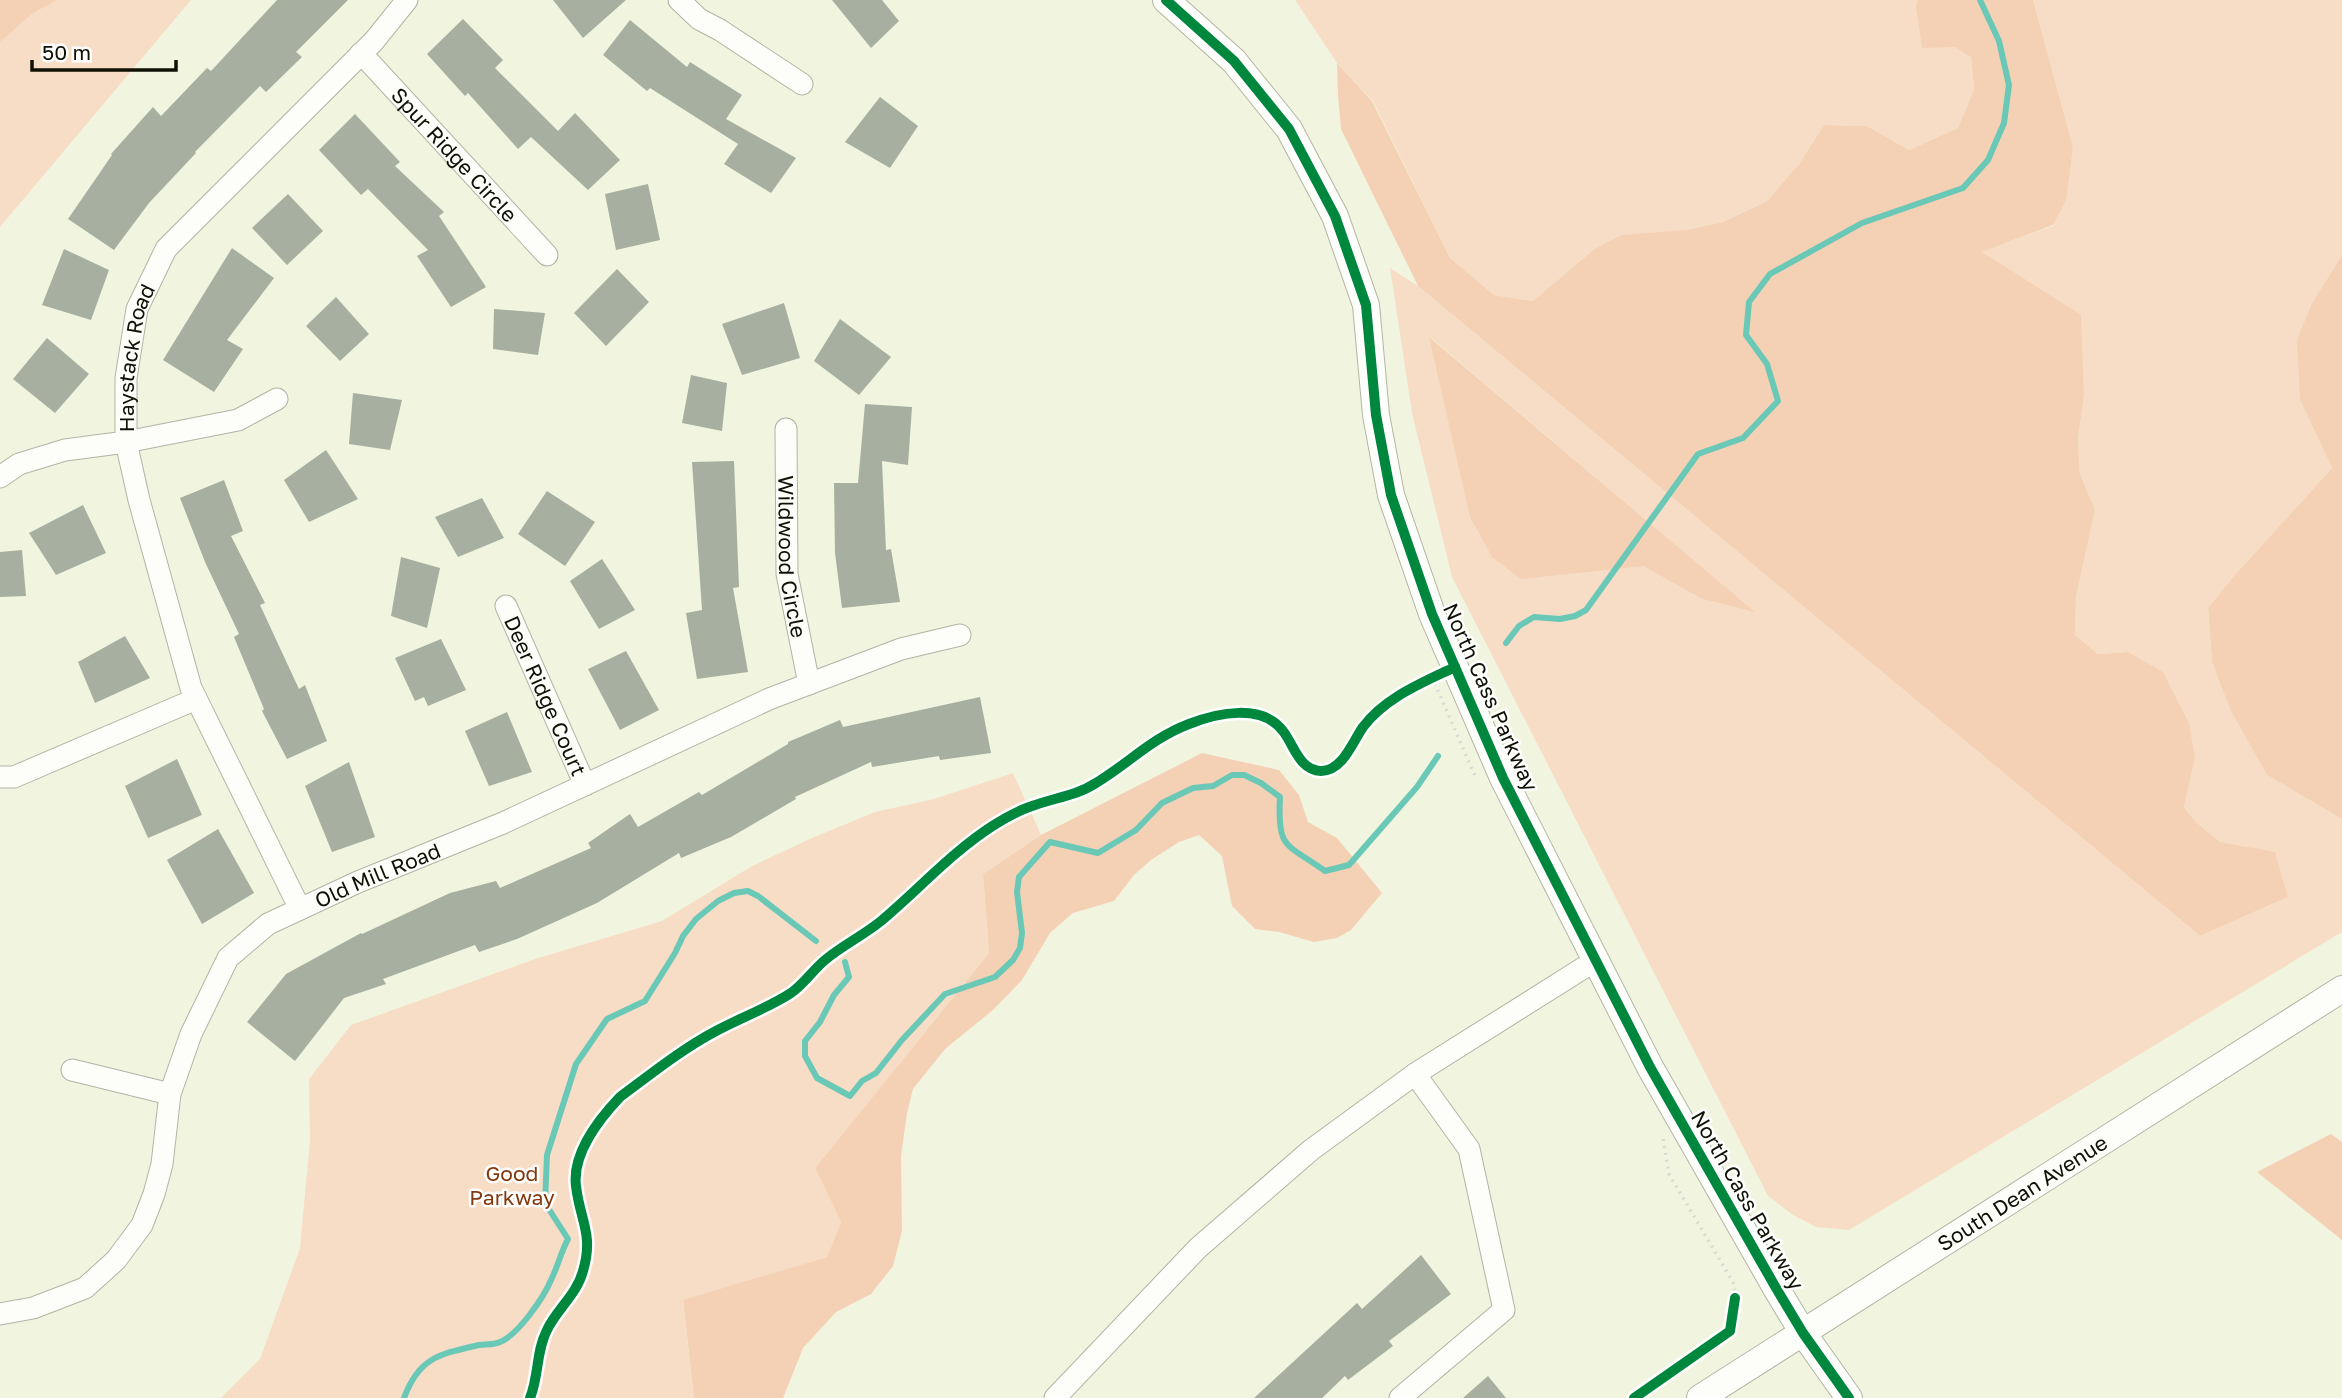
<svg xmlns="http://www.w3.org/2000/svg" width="2342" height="1398" font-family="'Golos Text',sans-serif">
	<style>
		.green { fill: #f8ddc6; fill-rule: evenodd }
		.forest { fill: #f4d1b5 }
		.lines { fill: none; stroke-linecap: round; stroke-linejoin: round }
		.stream { stroke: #6ac8b7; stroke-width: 6 }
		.building { fill: #a7afa0 }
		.minor-casing { stroke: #b1b4a4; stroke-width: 23 }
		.tertiary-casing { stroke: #b1b4a4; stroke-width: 28 }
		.path { stroke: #d8dad3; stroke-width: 3.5; stroke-dasharray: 2 5; stroke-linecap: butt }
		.minor { stroke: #fdfefa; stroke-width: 21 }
		.tertiary { stroke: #fdfefa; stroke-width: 26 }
		.cycleway-casing { stroke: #fff; stroke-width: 15 }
		.cycleway { stroke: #00873e; stroke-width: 10 }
		.labels { text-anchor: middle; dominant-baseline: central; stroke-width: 5; stroke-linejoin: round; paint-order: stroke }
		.street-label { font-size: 21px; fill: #101105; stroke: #fff }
		.park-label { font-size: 21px; fill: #82380c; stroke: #fff }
	</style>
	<rect width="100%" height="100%" fill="#f1f5df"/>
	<g class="green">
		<polygon points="57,0 191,0 0,227 0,42 32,14"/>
		<polygon points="1295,0 1918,0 1916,5 1954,47 1971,56 1974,89 1958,128 1909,150 1867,126 1824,125 1799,164 1767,201 1723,222 1593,250 1533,301 1494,295 1450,258 1373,101 1337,63"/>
		<path d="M2033,0H2342V255L2312,303L2300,400L2332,468L2233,577L2208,608L2212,662L2232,711L2267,775L2342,819V932L1849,1230L1816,1227L1793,1215L1768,1196L1452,577L1412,413L1390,268L1418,286L2200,936L2288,897L2275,853L2220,842L2196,822L2184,806L2195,758L2128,652L2098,654L2075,635L2076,597L2095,510L2080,474L2078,439L2084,396L1981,252L2053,226L2073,147ZM1430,338H1431L1753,611L1702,599L1643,566Z"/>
		<polygon points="1013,773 1041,835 983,874 989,953 815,1168 841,1222 827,1257 683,1301 694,1398 221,1398 260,1359 300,1248 310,1140 309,1079 351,1025 535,959 662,921 752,866 812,838 875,812 934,799"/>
	</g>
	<g class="forest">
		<polygon points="0,0 57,0 32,14 0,42"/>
		<polygon points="1918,0 2033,0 2073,147 2066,200 2053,225 1982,252 2081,315 2084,396 2078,439 2080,474 2095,510 2076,597 2075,635 2098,654 2128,652 2163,672 2189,723 2195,758 2184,807 2196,822 2220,842 2275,852 2288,897 2200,936 1418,286 1341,129 1338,96 1337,63 1372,101 1450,258 1494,295 1533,301 1593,250 1622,235 1686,230 1723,222 1767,201 1799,164 1824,125 1867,126 1909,150 1958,128 1974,89 1971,57 1954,47 1922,48 1916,5"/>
		<polygon points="2342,255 2342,819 2267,775 2231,711 2212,662 2208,608 2233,577 2332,468 2300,400 2297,340 2312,303"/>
		<polygon points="1429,337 1755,612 1702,599 1643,566 1521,579 1492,557 1470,517"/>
		<polygon points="1202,753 1279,770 1299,795 1308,822 1337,838 1382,893 1351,930 1337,938 1314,942 1279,932 1255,929 1232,906 1222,856 1199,835 1179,842 1151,860 1134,875 1114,901 1073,913 1050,933 1022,980 993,1010 945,1049 913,1089 907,1113 901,1156 902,1231 893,1266 871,1294 836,1312 803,1348 783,1398 694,1398 683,1300 827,1257 841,1222 815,1168 989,953 983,874 1041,835"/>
		<polygon points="2331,1134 2342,1142 2342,1240 2257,1172"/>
	</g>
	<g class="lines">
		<g class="stream">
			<polyline points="1506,643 1519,626 1534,617 1560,619 1575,616 1586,610 1698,454 1743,438 1778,401 1767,364 1746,335 1749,302 1770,274 1862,223 1963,188 1988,160 2004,123 2009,85 1999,41 1980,0"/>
			<path d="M845,962L849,977L834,995L820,1022L805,1041V1056L817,1078L850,1096L862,1081L876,1073L902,1040L945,994L995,977L1013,960L1020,948L1022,933L1017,892L1019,877L1050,842L1098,853L1136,830L1162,803L1193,788L1213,786L1232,775H1244L1261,783L1280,797C1277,850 1286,843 1325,871L1349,865L1417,787L1438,756"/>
			<path d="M404,1398C419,1357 440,1354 479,1345C485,1344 494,1345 500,1342C518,1335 544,1297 551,1280C558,1266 561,1252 568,1239L545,1203L547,1155L576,1064L607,1019L645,1001L675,953L683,936L696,919L718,901L734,893L748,891L758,896L816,941"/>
		</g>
	</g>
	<g class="building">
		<polygon points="277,0 348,0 296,52 302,57 266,92 260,86 195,152 196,153 149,203 114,250 68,219 112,155 111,154 153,107 161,116 207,68 211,71"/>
		<polygon points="553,0 626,0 583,38"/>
		<polygon points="832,0 882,0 899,21 871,48"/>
		<polygon points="463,19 503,60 495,68 558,131 575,113 620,160 588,190 531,137 518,149 468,93 465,96 427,54"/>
		<polygon points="630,20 687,67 690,62 742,95 726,119 796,158 771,193 724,164 738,144 650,88 647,91 603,55"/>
		<polygon points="880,97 918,126 890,168 845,142"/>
		<polygon points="355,114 400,162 395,166 444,212 439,216 486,287 451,307 417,256 428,250 368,189 361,195 319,150"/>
		<polygon points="648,184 660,240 616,250 605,194"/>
		<polygon points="288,194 323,231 287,265 252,228"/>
		<polygon points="232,248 274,278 227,340 243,349 214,392 163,360"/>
		<polygon points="64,249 109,270 91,320 42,305"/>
		<polygon points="617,269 649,302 606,346 574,313"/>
		<polygon points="336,297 369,334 340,361 306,326"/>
		<polygon points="784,303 800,358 742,375 722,324"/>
		<polygon points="494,309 545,313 538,355 493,349"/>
		<polygon points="840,319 891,357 859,395 814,361"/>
		<polygon points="47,338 89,374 55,413 13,379"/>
		<polygon points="691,375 727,383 722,431 682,423"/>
		<polygon points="353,393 402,400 390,450 349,444"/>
		<polygon points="865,404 912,407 908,465 882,461 886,550 891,549 900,602 842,608 835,553 834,483 858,483"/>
		<polygon points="326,450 358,499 309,522 284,480"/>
		<polygon points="734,461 739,587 733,588 748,672 697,679 686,613 702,610 692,462"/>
		<polygon points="224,480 243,531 231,536 265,603 260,605 299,689 305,685 327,741 287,759 262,711 264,709 234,637 239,634 205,562 180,498"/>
		<polygon points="547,491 595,522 565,566 518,534"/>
		<polygon points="482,498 504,538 458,557 435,517"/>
		<polygon points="83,505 106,553 56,575 29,533"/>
		<polygon points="22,550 26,596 0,597 0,552"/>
		<polygon points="401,557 440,568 427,628 391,616"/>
		<polygon points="602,559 635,610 599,629 570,581"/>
		<polygon points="125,636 150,678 95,703 78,662"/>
		<polygon points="441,639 466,690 428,706 424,697 415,701 395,658"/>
		<polygon points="626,651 659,710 620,730 588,669"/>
		<polygon points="980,697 991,753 940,760 939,756 872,767 871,762 795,797 796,799 731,837 681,858 679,853 597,903 517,939 479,952 475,945 383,979 386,984 344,998 295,1061 247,1022 286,974 361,933 362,934 450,893 496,881 500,888 591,848 588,843 630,814 638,827 699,792 702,795 788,744 788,742 840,720 843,727"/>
		<polygon points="507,712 532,772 489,786 465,731"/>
		<polygon points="177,759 202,815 148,838 125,786"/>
		<polygon points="349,762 375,837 332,852 305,786"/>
		<polygon points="218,829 254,893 202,924 167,860"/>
		<polygon points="1421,1255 1451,1294 1389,1341 1393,1346 1348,1380 1345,1376 1322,1398 1254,1398 1357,1303 1362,1309"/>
		<polygon points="1488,1376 1506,1398 1463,1398"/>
	</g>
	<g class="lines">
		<defs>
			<g id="minor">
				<polyline points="679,0 699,19 720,30 802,84"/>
				<path id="s1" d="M361,53L547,255"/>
				<path id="s2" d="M786,429L787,574L809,684"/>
				<polyline points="0,477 19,464 65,450 126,442 238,420 277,399"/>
				<path id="s3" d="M506,606L585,785"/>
				<polyline points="0,777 14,777 196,699"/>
				<path id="s4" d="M300,909L191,688L139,500L126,442V378L137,309L166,249L374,41L407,0"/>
				<polyline points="72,1070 170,1094"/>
				<path id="s5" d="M0,1314L33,1308L85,1288L116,1260L142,1225L154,1194L162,1164L170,1094L191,1034L228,958L268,924L358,882L503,823L769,699L901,649L960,635"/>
				<polyline points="1055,1398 1198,1248 1311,1150 1415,1074 1596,960"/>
				<polyline points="1400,1398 1504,1310 1469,1149 1415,1074"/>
			</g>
			<g id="tertiary">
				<polyline points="1166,0 1234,61 1289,129 1335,216 1366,305 1376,415 1391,495 1432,614 1455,667 1503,778 1650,1067 1776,1288 1803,1333 1849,1398"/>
				<path id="s6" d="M1700,1398L2342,989"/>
			</g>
		</defs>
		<use href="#minor" class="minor-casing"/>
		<use href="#tertiary" class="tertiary-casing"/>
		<g class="path">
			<polyline points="1432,677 1476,778"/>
			<polyline points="1663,1139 1669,1174 1734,1284 1735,1298"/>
		</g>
		<use href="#minor" class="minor"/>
		<use href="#tertiary" class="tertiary"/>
		<defs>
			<g id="cycleway">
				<polyline points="1166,0 1234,61 1289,129 1335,216 1366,305 1376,415 1391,495 1432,614 1455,667 1503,778 1650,1067 1776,1288 1803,1333 1849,1398"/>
				<path d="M530,1398C539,1376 536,1351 547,1330C557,1309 577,1294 583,1271C594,1234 580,1221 576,1186C572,1154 599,1119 620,1097C651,1074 682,1049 716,1031C740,1018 768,1008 791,993C804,984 813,970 825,960C843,945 864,935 881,921C919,889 953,851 994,825C1005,818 1020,810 1032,806C1053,798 1076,796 1096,783C1129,763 1152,738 1189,724C1217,713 1262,703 1283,731C1294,745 1299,770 1321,771C1343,771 1353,741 1363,727C1386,697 1422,683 1455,667"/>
				<polyline points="1634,1398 1730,1331 1735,1298"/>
			</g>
		</defs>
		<use href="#cycleway" class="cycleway-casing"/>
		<use href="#cycleway" class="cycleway"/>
	</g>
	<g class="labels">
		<g class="street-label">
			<text stroke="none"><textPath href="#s1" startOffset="138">Spur Ridge Circle</textPath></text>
			<text stroke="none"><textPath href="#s4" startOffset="586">Haystack Road</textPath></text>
			<text stroke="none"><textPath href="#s2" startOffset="128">Wildwood Circle</textPath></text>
			<text stroke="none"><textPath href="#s3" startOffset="98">Deer Ridge Court</textPath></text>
			<text transform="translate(1491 697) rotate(66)">North Cass Parkway</text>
			<text stroke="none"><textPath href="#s5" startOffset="630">Old Mill Road</textPath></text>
			<text stroke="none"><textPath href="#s6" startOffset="382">South Dean Avenue</textPath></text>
			<text transform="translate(1748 1200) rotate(60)">North Cass Parkway</text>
		</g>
		<g class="park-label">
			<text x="512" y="1173">Good<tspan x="512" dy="24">Parkway</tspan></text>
		</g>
	</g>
	<path d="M32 60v10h144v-10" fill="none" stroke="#101105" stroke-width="3.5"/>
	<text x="42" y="60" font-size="21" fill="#101105" stroke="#ffffff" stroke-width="5" paint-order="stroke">50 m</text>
</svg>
